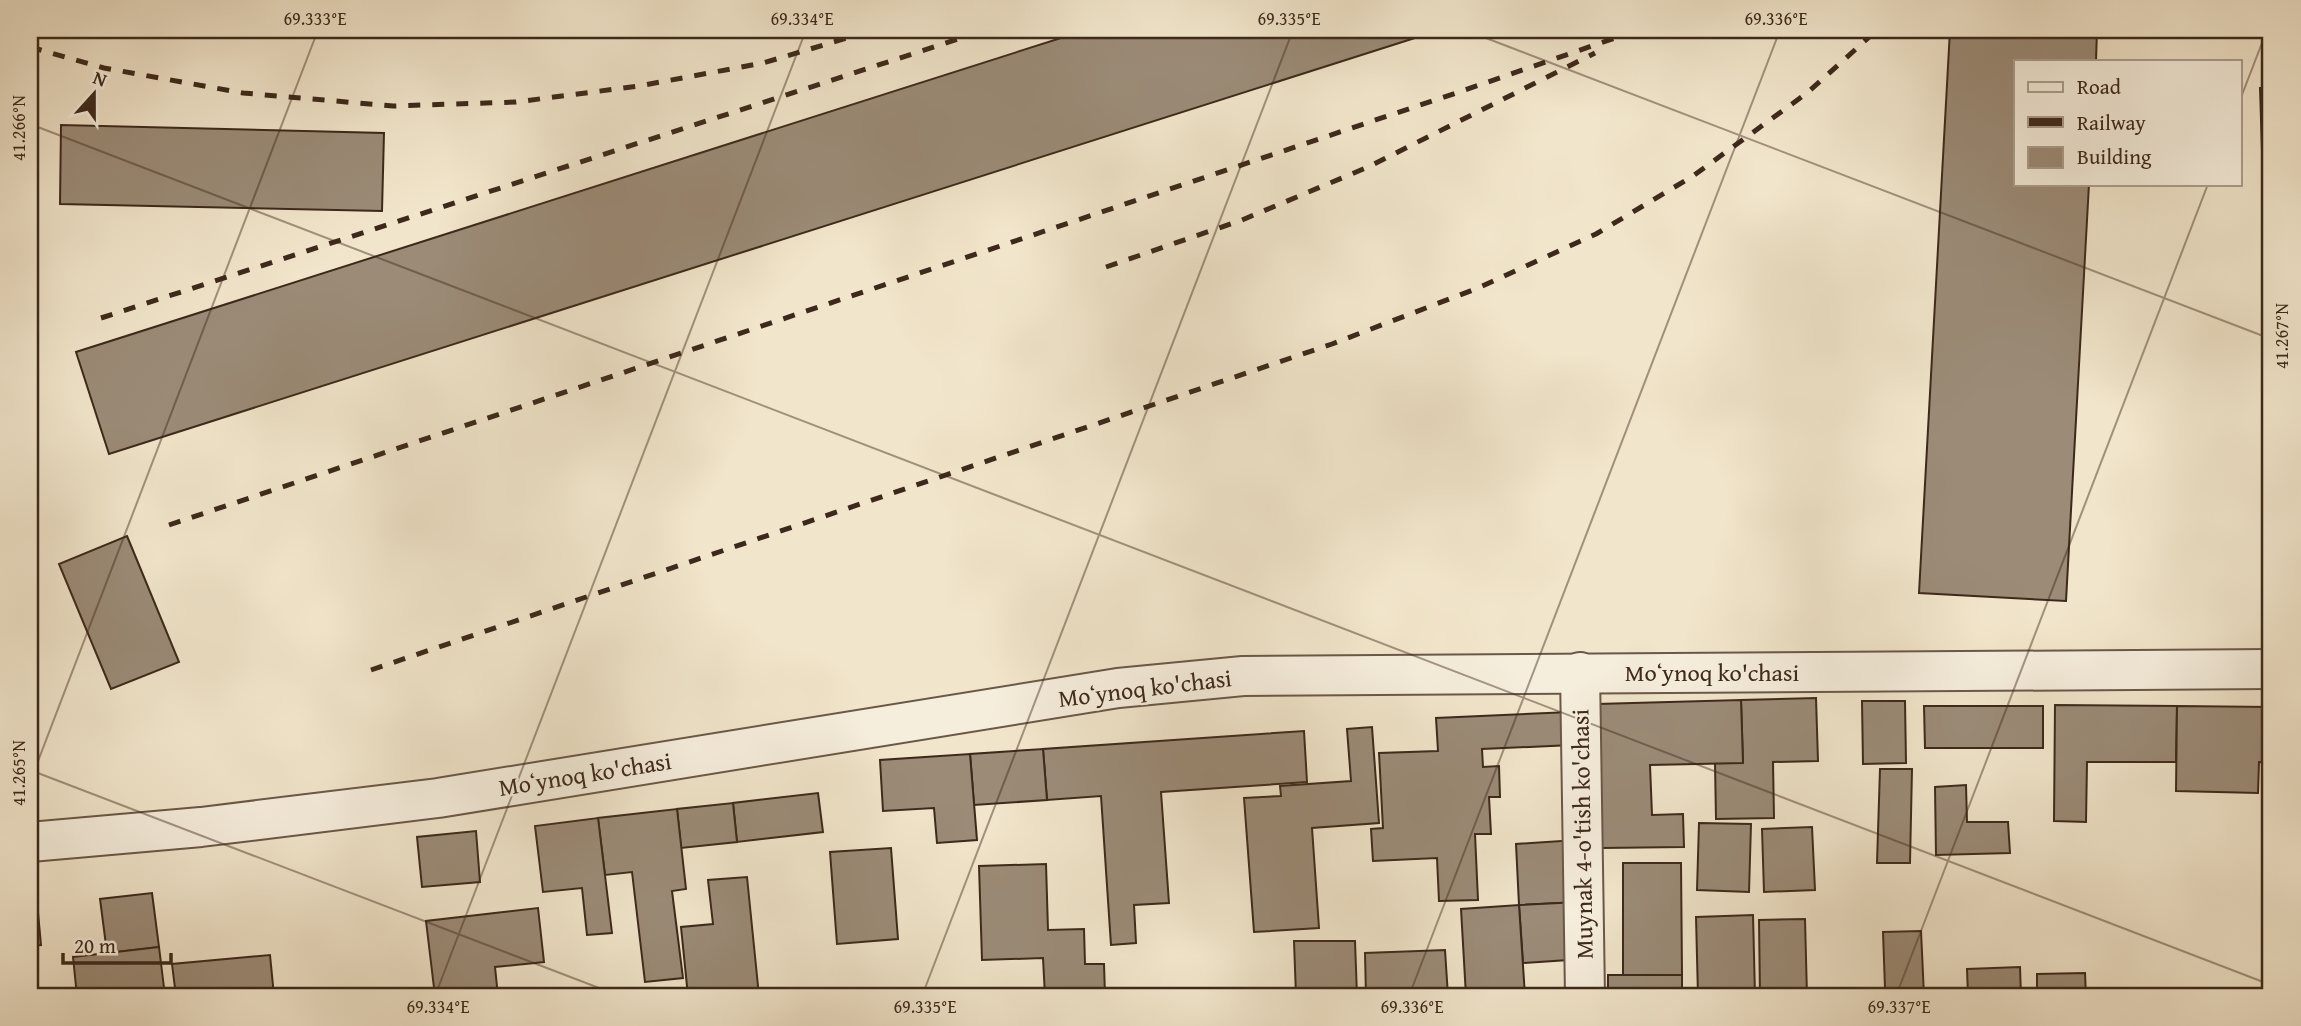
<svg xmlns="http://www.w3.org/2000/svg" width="2301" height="1026" font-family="'Gentium Book Plus',serif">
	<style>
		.building { fill: #9b8b77; stroke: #3d291b; stroke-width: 2 }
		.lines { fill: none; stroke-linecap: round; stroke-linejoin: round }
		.minor-casing { stroke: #6a5847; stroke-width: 42 }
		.minor { stroke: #f6eedd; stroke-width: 38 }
		.rail { stroke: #3d291b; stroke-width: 5; stroke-dasharray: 12 12; stroke-linecap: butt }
		.ticks { fill: none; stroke: #3d291b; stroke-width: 2; stroke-opacity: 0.45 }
		.labels { text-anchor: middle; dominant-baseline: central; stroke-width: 5; stroke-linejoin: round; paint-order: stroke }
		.street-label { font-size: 24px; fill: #3d291b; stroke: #f6eedd }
		.neatline { fill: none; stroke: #3d291b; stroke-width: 2.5 }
		.ticks-label { font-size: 18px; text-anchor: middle; fill: #3d291b }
	</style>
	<rect width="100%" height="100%" fill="#f1e5cb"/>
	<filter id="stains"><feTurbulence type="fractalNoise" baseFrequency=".00286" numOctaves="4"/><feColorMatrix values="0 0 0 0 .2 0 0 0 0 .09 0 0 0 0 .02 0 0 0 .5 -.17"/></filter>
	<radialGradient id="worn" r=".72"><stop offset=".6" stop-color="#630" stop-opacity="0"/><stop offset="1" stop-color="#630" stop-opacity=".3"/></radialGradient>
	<g class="building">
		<polygon points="634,30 674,30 635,37"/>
		<polygon points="1086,30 1440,30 109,454 76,352"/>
		<polygon points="1950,30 2097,30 2096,61 2016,61 2016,184 2089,184 2066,601 1919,593"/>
		<polygon points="2260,88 2271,88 2271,433"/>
		<polygon points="61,125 384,133 382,211 60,204"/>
		<polygon points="127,536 179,662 111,689 59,564"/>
		<polygon points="1816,698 1818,761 1773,762 1774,818 1716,819 1715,763 1743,763 1741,700"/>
		<polygon points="1741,700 1743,763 1650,765 1652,815 1683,814 1684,847 1602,848 1597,704"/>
		<polygon points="1862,701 1905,701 1906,763 1863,764"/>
		<polygon points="2055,705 2177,706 2176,762 2087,762 2086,822 2054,821"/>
		<polygon points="1924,706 2043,706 2043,748 1925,748"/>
		<polygon points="2177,706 2271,707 2271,763 2259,762 2258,793 2176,791"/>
		<polygon points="1570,712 1572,745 1482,749 1483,767 1499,766 1500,797 1489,797 1491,834 1475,834 1478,900 1439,901 1437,858 1373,861 1371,829 1383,828 1379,753 1438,751 1436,718"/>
		<polygon points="1372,727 1379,823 1312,828 1319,928 1254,932 1244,798 1281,796 1280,786 1351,781 1347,729"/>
		<polygon points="1304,731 1307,782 1161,792 1169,903 1134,905 1136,943 1111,945 1101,796 1047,800 1043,749"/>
		<polygon points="1043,749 1047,800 974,805 970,754"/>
		<polygon points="970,754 977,840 937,843 934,808 883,811 880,760"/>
		<polygon points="1880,769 1912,769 1910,863 1877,863"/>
		<polygon points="1966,785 1967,822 2008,822 2010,853 1936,855 1935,787"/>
		<polygon points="818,793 823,832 737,842 733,803"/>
		<polygon points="733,803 737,842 681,848 677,809"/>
		<polygon points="677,809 686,889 672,891 683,978 645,982 632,872 605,875 598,818"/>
		<polygon points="598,818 612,933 587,935 582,888 543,892 535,826"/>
		<polygon points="1699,823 1751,824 1749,892 1697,890"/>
		<polygon points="1812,827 1815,890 1764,892 1762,829"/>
		<polygon points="476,831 480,882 422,887 417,837"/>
		<polygon points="1576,840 1579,902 1519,905 1516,844"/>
		<polygon points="891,848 898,939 837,944 830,852"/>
		<polygon points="1623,863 1681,863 1682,975 1623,976"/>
		<polygon points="1046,864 1048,930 1084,929 1085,964 1104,964 1105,996 1045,996 1043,958 982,960 979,866"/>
		<polygon points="747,877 759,996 688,996 681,927 713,924 708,880"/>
		<polygon points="30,880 35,880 41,945 30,946"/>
		<polygon points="152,893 159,947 107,953 100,899"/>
		<polygon points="1579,902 1583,959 1523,963 1519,905"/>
		<polygon points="1519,905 1525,996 1466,996 1461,909"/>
		<polygon points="538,908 544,962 495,967 498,996 435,996 426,921"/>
		<polygon points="1753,915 1755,995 1698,996 1696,917"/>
		<polygon points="1805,919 1807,996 1760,996 1759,920"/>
		<polygon points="1921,931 1924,996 1823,996 1823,989 1885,988 1883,932"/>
		<polygon points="1294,941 1355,941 1357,996 1296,996"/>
		<polygon points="2271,946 2271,996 2270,996 2266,947"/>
		<polygon points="159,947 165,996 77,996 73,957"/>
		<polygon points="1445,950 1448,996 1366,996 1365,953"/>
		<polygon points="270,955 274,996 176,996 172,964"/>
		<polygon points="2020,967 2021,996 1968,996 1967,969"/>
		<polygon points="2085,973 2086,996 2037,996 2037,974"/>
		<rect x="1608" y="975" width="74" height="21"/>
	</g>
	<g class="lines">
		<defs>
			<g id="minor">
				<polyline points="1580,672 1585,996"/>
				<polyline points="30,842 201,827 438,798 1118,688 1243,676 2271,669"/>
			</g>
		</defs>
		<use href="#minor" class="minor-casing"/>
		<use href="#minor" class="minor"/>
		<g class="rail">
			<polyline points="30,47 104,68 243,93 393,106 516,102 639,86 763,63 874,30"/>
			<polyline points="1106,267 1242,220 1368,167 1595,53"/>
			<polyline points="101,318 986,30"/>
			<polyline points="169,525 1459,92 1638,30"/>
			<polyline points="371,670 1332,344 1478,288 1596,234 1693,176 1807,93 1877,30"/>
		</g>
	</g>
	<path class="ticks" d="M1465,30L2271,339M2240,100L2267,30M30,124L2271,985M30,770L620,996M30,782L318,30M435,996L806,30M922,996L1293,30M1409,996L1780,30M1896,996L2208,184"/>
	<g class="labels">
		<g class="street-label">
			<text x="1712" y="672">Moʻynoq ko'chasi</text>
			<text transform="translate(1145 688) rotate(-7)">Moʻynoq ko'chasi</text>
			<text transform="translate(585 774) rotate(-9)">Moʻynoq ko'chasi</text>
			<text transform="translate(1582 834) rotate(-91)">Muynak 4-o'tish ko'chasi</text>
		</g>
	</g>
	<rect width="2301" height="1026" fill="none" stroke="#f1e5cb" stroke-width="77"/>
	<rect x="2014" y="60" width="228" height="126" fill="#f6eedd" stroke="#ac9f8f" stroke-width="2"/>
	<rect x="2028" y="82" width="35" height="10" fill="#f6eedd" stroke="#ac9f8f" stroke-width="2"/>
	<text x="2077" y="94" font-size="21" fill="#3d291b">Road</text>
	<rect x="2028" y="117" width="35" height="10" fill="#3d291b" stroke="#ac9f8f" stroke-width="2"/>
	<text x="2077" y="130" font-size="21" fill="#3d291b">Railway</text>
	<rect x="2028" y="147" width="35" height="21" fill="#9b8b77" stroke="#ac9f8f" stroke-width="2"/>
	<text x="2077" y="164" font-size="21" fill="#3d291b">Building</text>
	<g transform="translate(94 94) rotate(21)" stroke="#f6eedd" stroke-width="5" paint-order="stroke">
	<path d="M0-5L12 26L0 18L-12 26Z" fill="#3d291b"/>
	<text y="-10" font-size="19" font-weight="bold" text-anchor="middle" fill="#3d291b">N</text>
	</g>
	<path d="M63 953v10h108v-10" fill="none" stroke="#3d291b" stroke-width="3.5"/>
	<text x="74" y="953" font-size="21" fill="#3d291b" stroke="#f6eedd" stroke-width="5" paint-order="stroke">20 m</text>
	<rect x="38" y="38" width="2224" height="950" class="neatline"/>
	<g class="ticks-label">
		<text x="315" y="25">69.333°E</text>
		<text x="802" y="25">69.334°E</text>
		<text x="1289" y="25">69.335°E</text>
		<text x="1776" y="25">69.336°E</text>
		<text transform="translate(19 128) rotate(-90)" y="6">41.266°N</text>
		<text transform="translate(2282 336) rotate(-90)" y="6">41.267°N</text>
		<text transform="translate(19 773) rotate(-90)" y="6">41.265°N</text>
		<text x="438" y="1013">69.334°E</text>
		<text x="925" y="1013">69.335°E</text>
		<text x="1412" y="1013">69.336°E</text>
		<text x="1899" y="1013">69.337°E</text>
	</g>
	<rect width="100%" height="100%" filter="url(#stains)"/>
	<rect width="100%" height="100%" fill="url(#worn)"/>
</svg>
